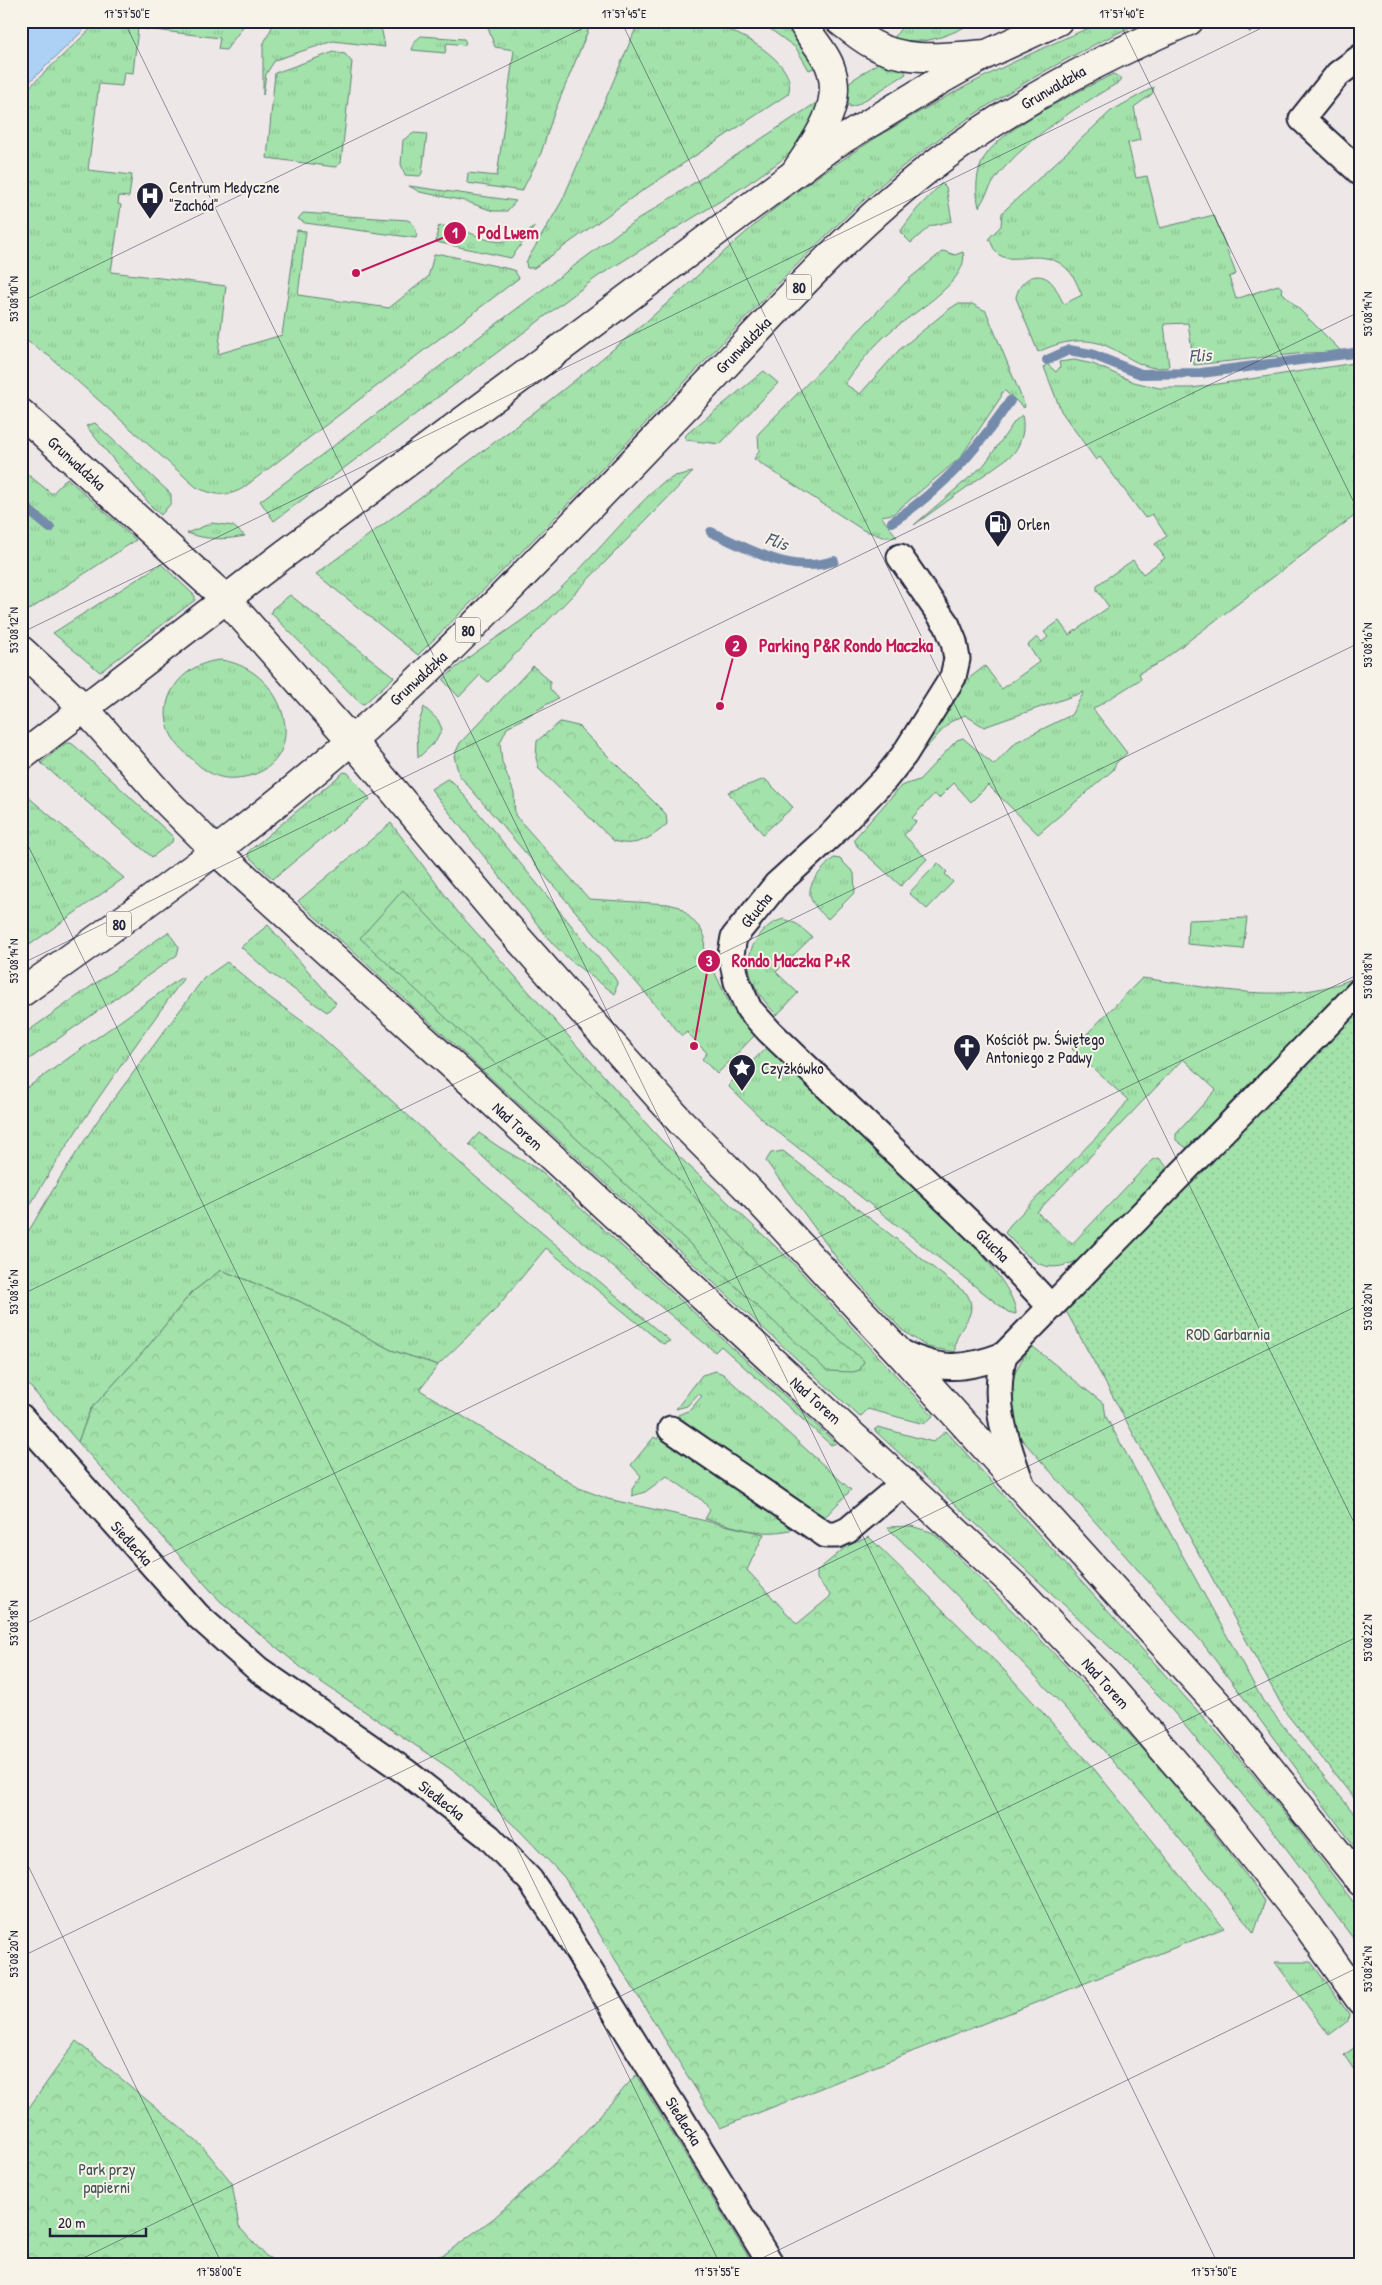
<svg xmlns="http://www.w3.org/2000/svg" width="1382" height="2285" font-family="'Patrick Hand',sans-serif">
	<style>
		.grass { fill: url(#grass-tufts); stroke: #628273 }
		.forest { fill: url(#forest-crowns); stroke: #628273 }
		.garden { fill: url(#garden-dots); stroke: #628273 }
		.water { fill: #acd1f5; stroke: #758bab }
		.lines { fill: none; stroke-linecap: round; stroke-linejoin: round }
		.stream { stroke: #758bab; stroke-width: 10 }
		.street-casing { stroke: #22223b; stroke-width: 29 }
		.secondary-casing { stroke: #22223b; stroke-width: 31 }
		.primary-casing { stroke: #22223b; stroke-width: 31 }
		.street { stroke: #f7f3e8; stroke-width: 25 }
		.secondary { stroke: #f7f3e8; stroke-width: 28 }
		.primary { stroke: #f7f3e8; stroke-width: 28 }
		.ticks { fill: none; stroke: #22223b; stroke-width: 1; stroke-opacity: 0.45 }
		.labels { text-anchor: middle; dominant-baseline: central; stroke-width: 4; stroke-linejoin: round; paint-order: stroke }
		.shield { fill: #f7f3e8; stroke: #62616f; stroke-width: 1 }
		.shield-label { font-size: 15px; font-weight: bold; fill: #22223b }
		.street-label { font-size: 16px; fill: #22223b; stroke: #f7f3e8 }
		.poi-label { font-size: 16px; fill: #22223b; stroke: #f7f3e8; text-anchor: start }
		.park-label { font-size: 16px; fill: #425257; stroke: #f7f3e8 }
		.water-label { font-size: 18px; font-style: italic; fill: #4b5773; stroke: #f7f3e8 }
		.leader { fill: none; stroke: #c2185b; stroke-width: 2 }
		.callout-dot { fill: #c2185b; stroke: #f7f3e8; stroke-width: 2 }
		.mark-label { font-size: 15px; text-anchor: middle; font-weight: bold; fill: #fff }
		.callout-label { font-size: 18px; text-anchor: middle; font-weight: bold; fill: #c2185b; stroke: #f7f3e8; stroke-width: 4; stroke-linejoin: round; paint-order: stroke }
		.neatline { fill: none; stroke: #22223b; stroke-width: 2 }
		.ticks-label { font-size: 12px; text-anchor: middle; fill: #22223b }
	</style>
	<defs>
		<pattern id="grass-tufts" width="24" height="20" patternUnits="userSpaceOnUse" patternTransform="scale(1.25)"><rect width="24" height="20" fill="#a3e2ab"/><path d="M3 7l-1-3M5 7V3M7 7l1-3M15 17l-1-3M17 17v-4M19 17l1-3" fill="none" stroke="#8cc294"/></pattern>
		<pattern id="forest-crowns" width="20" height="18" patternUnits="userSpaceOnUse" patternTransform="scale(1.25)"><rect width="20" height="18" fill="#a3e2ab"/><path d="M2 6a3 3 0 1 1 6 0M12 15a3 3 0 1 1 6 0" fill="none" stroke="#8cc294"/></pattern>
		<pattern id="garden-dots" width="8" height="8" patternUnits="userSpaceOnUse" patternTransform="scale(1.25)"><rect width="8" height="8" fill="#a3e2ab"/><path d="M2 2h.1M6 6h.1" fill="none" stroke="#8cc294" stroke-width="1.8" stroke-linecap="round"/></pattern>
	</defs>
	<rect width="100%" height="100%" fill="#ede7e8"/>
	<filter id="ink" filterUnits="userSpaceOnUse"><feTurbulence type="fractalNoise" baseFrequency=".02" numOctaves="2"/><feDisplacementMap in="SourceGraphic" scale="10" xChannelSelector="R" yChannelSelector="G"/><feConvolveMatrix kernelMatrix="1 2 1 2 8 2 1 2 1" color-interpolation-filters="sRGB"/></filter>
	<g filter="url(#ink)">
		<g class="grass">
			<path d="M99,21H247L226,50L218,49L220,38L138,28L133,73L124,72L122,86L99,84L88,170L132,175L129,197L119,196L118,204L121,205L111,272L226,286L218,354L282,335L297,230L306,231L298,295L389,308L428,277L434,255L441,254L514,270L519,278L243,488C227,498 213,495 196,487L49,356L21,337V95Z"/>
			<polygon points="275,21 373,21 382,31 385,47 333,41 275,60 266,74 263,95 263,45"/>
			<polygon points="481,21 592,21 554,113 541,153 522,191 467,183 468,173 497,176 514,50 495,47 488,28"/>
			<path d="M639,21C664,21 688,21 713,25C737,30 800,63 788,94L633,197L534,268H527L526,262L562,201Z"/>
			<path d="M759,21C764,21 771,20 776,22C795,28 807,51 816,67L809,70L796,48Z"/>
			<path d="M910,21H977C949,35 926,47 894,38L901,28Z"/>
			<path d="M1105,21H1143C1057,61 976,108 902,167C829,227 766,297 701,365C608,463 515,560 418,655L316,574C418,498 524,424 622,342C682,293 736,236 799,190C893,121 997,66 1105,21Z"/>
			<polygon points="1245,21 1290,21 1249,32"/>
			<polygon points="421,36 464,39 466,43 464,45 447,43 445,53 412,50 414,42"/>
			<polygon points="334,52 345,54 352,62 341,163 335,167 267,158 275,73"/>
			<polygon points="878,63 904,70 906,74 857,105 850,107 848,103 848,83"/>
			<path d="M1113,74L1119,77L1121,81C1080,105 1036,132 1004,168C994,179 987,193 979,207C975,190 976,172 984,158C1003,126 1079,92 1113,74Z"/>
			<path d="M1154,87L1152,94L1134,107L1140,140L1128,143L1136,178L1147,176L1160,228L1214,215L1236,274L1229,277L1236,299L1278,285L1282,288L1281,291L1342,352L1305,353L1194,365L1188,323L1164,324L1169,367C1144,372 1130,357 1109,347C1086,336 1061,341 1038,352L1016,298C1018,283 1034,269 1049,280C1056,286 1059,296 1064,304L1082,295C1078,287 1075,277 1069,271C1044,243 1010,269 996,252C993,248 991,242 989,238L1001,226L1002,213L1006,209L1111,111Z"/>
			<polygon points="819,101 816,117 803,143 775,165 743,187 597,277 274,521 260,501 622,230"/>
			<polygon points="414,133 427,134 422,173 420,176 405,175 401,164 403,140"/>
			<polygon points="942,183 946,187 952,221 930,226 911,243 900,232 917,209"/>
			<polygon points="409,186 516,201 507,211 493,211 465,201 420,192"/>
			<path d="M303,213L407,220C414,222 418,231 416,238L305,223L298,219Z"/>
			<path d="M441,226C482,228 491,260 535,226L511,258L436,242L438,227Z"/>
			<path d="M943,251L955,255L963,252C971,282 905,317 885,336C870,350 856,367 845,384L860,394L899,350L948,310L957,304H972L986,311L1025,406L1024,408L1005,391L1002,392L1001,397L960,458L893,514L881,516L897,537H883L863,530L754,459L759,451L758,434L909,279Z"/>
			<polygon points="1074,360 1093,364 1134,382 1159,388 1192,388 1361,362 1361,511 1159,663 1139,673 1141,679 1093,709 1127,753 1116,763 1113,770 1038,834 988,785 971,802 954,783 939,798 934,794 912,818 916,822 904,835 927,859 901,886 857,846 854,839 901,786 919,780 957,740 963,738 994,765 1016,742 1071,715 1084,692 984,727 965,715 950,722 921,753 968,679 985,666 1002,689 1039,662 1028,645 1037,637 1042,642 1048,637 1044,632 1059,621 1069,635 1109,607 1097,590 1097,585 1133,560 1143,574 1165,558 1155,544 1167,536 1152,514 1145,518 1100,457 1096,460 1061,411 1044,367 1047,364 1056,372 1060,367 1059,362"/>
			<polygon points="764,371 778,383 720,444 686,440 685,436 689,432"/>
			<path d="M1022,415C1025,430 1022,442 1013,454L914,525L984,465L1015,421Z"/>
			<polygon points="95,423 171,494 171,503 161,515 152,507 86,426"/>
			<polygon points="21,469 52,494 67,478 136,540 29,610 21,602"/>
			<path d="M693,472L488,682L480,675L459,697L443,680C472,650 511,631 543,604C586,568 619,522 661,484L675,476Z"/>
			<path d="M212,523L233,526L245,536C224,540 207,540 187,533Z"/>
			<polygon points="161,564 195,596 195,600 100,672 53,633"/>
			<polygon points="290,595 394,677 364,704 360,703 271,613 272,609"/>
			<path d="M221,660C291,670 314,771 237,778C219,780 205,772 193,760C183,751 172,741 168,727C158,692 188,662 221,660Z"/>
			<polygon points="533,666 550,681 550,689 558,698 507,728 500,743 502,762 514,793 515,815 589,899 668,904 680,907 700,928 705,937 704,950 731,1007 755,1035 717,1074 702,1059 707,1053 687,1032 682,1036 459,775 454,756 460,743"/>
			<polygon points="424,707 438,720 442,729 436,741 418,758 417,728"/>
			<polygon points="66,743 71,743 75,746 170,834 173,837 172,842 152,857 41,763"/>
			<polygon points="344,772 348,773 370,799 273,879 248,856 249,851"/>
			<polygon points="447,779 454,783 614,977 617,982 615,994 572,962 553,944 438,798 431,789"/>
			<polygon points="21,791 124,878 21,951"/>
			<polygon points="391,823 457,911 660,1139 790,1260 933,1416 924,1424 868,1409 860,1417 298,901"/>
			<path d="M834,858L840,859L854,873L855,892L828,919C810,903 802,892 820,872C825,867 829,861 834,858Z"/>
			<polygon points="938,863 947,872 945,874 953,882 927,909 909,893"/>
			<path d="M784,919L797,924L812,937L776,972L798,993L777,1015C755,993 737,964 759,936C766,927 772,922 784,919Z"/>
			<polygon points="268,925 336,1003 327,1012 270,973 241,947"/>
			<polygon points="168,932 179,947 177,955 21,1065 21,1036"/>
			<polygon points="227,962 265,994 313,1029 470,1172 670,1341 663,1344 546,1248 493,1312 438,1365 391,1350 299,1301 221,1270 191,1293 145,1350 90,1410 78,1442 21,1376 21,1244 60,1178 98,1120 204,978"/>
			<path d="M182,977L183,979C126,1058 69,1136 21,1221V1092Z"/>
			<path d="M1142,978C1211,987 1287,1007 1354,978L1355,981L1189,1150L1176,1140V1134L1216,1090L1183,1059L1037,1212L1072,1244L1152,1160L1159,1158L1169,1169L1081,1259C1041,1278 1032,1260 1005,1233L1010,1225L1115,1118L1128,1100L1072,1049Z"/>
			<path d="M768,1046L981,1253C992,1267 1016,1296 1016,1314L1008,1312L765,1122L729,1087L730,1083Z"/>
			<polygon points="479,1133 499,1147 539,1170 836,1443 831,1445 721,1346 715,1352 497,1170 469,1144"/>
			<path d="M783,1151L967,1294C981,1319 953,1326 955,1352L927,1347L902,1330L838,1260L766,1161L771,1153Z"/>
			<path d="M1032,1346L1104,1404L1106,1417L1263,1701L1361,1822V1855L1201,1641L1018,1435C1003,1404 1009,1372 1032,1346Z"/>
			<polygon points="716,1371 723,1374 851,1490 819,1523 678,1425 678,1415 690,1410 702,1396 698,1394 687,1406 676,1409 702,1375"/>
			<polygon points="878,1427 933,1442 946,1431 1229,1746 1295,1826 1361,1912 1361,1949 1277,1836 1166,1703 1112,1649 874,1430"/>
			<path d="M661,1434L802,1527C761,1539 744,1528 705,1519L710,1510L703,1501L667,1476L645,1492L632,1496V1489L641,1476L631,1465L654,1437L657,1439Z"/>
			<path d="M911,1526L931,1532L939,1538C1054,1651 1170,1769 1265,1901L1254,1933C1144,1787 1019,1654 887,1527Z"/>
			<polygon points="1275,1962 1311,1962 1349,2014 1348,2021 1329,2035"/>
			<polygon points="1361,2043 1361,2080 1344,2055"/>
		</g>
		<g class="forest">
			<path d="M560,722L578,726L666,814L667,824C652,838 635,848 614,841L539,769L536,758L537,741Z"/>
			<polygon points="765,779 793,807 763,834 728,792"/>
			<polygon points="403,890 568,1061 772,1280 864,1361 860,1370 853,1372 827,1371 360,938"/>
			<polygon points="1247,918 1243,949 1187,944 1188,920"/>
			<polygon points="221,1270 299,1301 391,1350 438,1365 420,1390 579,1488 608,1499 764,1534 747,1570 797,1624 831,1596 817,1579 817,1571 847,1546 869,1537 1004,1670 1094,1769 1224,1928 720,2128 564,1877 519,1830 455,1772 309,1674 220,1601 78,1442 90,1410 145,1350 191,1293"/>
			<polygon points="76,2041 202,2146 232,2183 239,2227 266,2256 280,2264 21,2264 21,2119"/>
			<polygon points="636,2075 753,2264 417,2264 445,2254 494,2218 568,2151"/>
		</g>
		<polygon class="garden" points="1361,1009 1361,1807 1286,1713 1066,1311"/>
		<polygon class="water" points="21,21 93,21 21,90"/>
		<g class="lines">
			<g class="stream">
				<polyline points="1047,360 1069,350 1091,354 1141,374 1201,373 1361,352"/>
				<polyline points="21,504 50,528"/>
				<path d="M892,522C943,489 976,450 1010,401"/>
				<path d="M711,532C750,549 790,575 834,561"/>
			</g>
			<defs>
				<g id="street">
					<polyline points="1361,57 1338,74 1302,119 1361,173"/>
					<polyline points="900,557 947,625 954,642 957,659 953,677 904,755 885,779 831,835 776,885 734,937 731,954 737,982 749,1009 769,1031 994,1246 1050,1306"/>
					<path d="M898,1351C938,1371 962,1371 1004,1355L1361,990"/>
					<path d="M1004,1355C991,1403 1006,1441 1022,1486"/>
					<polyline points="21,1417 197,1615 259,1670 406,1772 489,1837 530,1880 569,1937 771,2264"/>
					<polyline points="671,1429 826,1535 837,1535 848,1530 905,1482"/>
				</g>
				<g id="secondary">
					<path d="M840,21C850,29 861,38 872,44C907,64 949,56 987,54"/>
					<path d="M796,171C816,141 846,103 829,64C822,48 809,37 802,21"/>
					<polyline points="21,413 226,599 351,740 500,918 680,1121 746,1187 898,1351 1221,1708 1361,1882"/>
					<polyline points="21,650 84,708 165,800 216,851 473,1084 1014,1585 1105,1681 1225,1821 1304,1921 1361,2001"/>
				</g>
				<g id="primary">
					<polyline points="21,757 282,556 830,147 944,78 987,54 1058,21"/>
					<path d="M21,993C167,890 312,784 441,658C534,566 624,471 714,377C786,301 857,222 941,159C1018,102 1101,58 1189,21"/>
				</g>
			</defs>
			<use href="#street" class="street-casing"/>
			<use href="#secondary" class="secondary-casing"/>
			<use href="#primary" class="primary-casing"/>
			<use href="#street" class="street"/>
			<use href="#secondary" class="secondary"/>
			<use href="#primary" class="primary"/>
		</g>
	</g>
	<path class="ticks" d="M124,21L1218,2264M621,21L1361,1537M1119,21L1361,517M21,302L598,21M21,633L1276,21M21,831L720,2264M21,964L1361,311M21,1295L1361,642M21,1626L1361,973M21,1851L222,2264M21,1957L1361,1304M71,2264L1361,1635M750,2264L1361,1966"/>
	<defs>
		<symbol id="hospital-pin" viewBox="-11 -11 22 30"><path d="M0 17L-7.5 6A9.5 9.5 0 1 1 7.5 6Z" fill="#22223b" stroke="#f7f3e8"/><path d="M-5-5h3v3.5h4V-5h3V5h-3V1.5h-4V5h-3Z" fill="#fff"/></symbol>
		<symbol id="fuel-pin" viewBox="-11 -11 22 30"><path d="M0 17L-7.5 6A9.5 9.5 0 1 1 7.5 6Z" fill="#22223b" stroke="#f7f3e8"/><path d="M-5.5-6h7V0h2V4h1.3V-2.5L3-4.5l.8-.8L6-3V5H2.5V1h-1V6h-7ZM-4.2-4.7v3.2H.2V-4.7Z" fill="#fff"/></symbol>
		<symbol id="church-pin" viewBox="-11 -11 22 30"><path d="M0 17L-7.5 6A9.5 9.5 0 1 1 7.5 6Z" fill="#22223b" stroke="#f7f3e8"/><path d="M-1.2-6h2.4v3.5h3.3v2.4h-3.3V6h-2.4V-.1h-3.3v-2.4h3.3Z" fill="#fff"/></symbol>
		<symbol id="sight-pin" viewBox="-11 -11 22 30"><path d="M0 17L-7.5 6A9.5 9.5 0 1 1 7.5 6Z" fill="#22223b" stroke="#f7f3e8"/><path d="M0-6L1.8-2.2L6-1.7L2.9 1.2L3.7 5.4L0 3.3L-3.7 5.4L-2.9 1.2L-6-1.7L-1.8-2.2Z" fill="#fff"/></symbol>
	</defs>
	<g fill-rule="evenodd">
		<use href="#hospital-pin" x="134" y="180" width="32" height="43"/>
		<use href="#fuel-pin" x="982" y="508" width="32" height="43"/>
		<use href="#church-pin" x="951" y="1032" width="32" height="43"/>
		<use href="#sight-pin" x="726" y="1052" width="32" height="43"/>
	</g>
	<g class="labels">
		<g class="shield">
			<rect x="786.5" y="274.5" width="25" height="25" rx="4"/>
			<rect x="455.5" y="617.5" width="25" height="25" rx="4"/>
			<rect x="106.5" y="911.5" width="25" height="25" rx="4"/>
		</g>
		<g class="shield-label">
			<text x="799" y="287">80</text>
			<text x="468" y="630">80</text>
			<text x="119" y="924">80</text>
		</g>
		<g class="street-label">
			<text transform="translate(1053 87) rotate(-30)">Grunwaldzka</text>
			<text transform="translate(743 345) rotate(-46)">Grunwaldzka</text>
			<text transform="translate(77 463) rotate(42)">Grunwaldzka</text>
			<text transform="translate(418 678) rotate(-43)">Grunwaldzka</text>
			<text transform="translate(756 910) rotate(-51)">Głucha</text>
			<text transform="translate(518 1126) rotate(43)">Nad Torem</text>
			<text transform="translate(993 1245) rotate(45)">Głucha</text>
			<text transform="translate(816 1400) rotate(42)">Nad Torem</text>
			<text transform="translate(132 1543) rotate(48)">Siedlecka</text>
			<text transform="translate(1106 1683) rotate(48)">Nad Torem</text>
			<text transform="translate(442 1800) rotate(38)">Siedlecka</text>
			<text transform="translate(684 2121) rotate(58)">Siedlecka</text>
		</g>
		<g class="poi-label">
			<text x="169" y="187">Centrum Medyczne<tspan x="169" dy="18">"Zachód"</tspan></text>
			<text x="1017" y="524">Orlen</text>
			<text x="986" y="1039">Kościół pw. Świętego<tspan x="986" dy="18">Antoniego z Padwy</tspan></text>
			<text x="761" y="1068">Czyżkówko</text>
		</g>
		<g class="park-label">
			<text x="1228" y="1334">ROD Garbarnia</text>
			<text x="107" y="2169">Park przy<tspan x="107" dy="18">papierni</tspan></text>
		</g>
		<g class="water-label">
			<text transform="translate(1200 355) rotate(-4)">Flis</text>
			<text transform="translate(777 541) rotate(20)">Flis</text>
		</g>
	</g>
	<path class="leader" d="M356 273L455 233M720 706L736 646M694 1046L709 961"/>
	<g class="callout-dot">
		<circle cx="356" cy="273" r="5"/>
		<circle cx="720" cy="706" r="5"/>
		<circle cx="694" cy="1046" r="5"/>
		<circle cx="455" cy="233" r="12"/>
		<circle cx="736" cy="646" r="12"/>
		<circle cx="709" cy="961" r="12"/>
	</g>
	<g class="mark-label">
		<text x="455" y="238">1</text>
		<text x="736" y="651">2</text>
		<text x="709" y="966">3</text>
	</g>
	<g class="callout-label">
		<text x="508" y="239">Pod Lwem</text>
		<text x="846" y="652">Parking P&amp;R Rondo Maczka</text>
		<text x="791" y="967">Rondo Maczka P+R</text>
	</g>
	<rect width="1382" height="2285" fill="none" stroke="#f7f3e8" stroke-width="55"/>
	<path d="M50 2228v8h96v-8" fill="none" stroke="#22223b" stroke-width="2.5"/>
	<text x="58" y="2228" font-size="15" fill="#22223b" stroke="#f7f3e8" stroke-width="4" paint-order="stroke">20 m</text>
	<rect x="28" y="28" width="1326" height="2230" class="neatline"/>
	<g class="ticks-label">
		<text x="127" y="18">17°57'50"E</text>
		<text x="624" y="18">17°57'45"E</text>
		<text x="1122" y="18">17°57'40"E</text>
		<text transform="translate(14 299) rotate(-90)" y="4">53°08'10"N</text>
		<text transform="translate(1368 314) rotate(-90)" y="4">53°08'14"N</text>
		<text transform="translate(14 630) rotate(-90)" y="4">53°08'12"N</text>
		<text transform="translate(1368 645) rotate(-90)" y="4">53°08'16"N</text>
		<text transform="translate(14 961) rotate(-90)" y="4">53°08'14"N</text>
		<text transform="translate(1368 976) rotate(-90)" y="4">53°08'18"N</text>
		<text transform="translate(14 1292) rotate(-90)" y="4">53°08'16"N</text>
		<text transform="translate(1368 1307) rotate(-90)" y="4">53°08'20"N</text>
		<text transform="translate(14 1623) rotate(-90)" y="4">53°08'18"N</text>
		<text transform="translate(1368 1638) rotate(-90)" y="4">53°08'22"N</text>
		<text transform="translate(14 1954) rotate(-90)" y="4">53°08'20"N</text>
		<text transform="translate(1368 1969) rotate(-90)" y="4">53°08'24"N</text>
		<text x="219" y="2276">17°58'00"E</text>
		<text x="717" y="2276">17°57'55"E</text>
		<text x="1214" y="2276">17°57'50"E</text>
	</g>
</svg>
